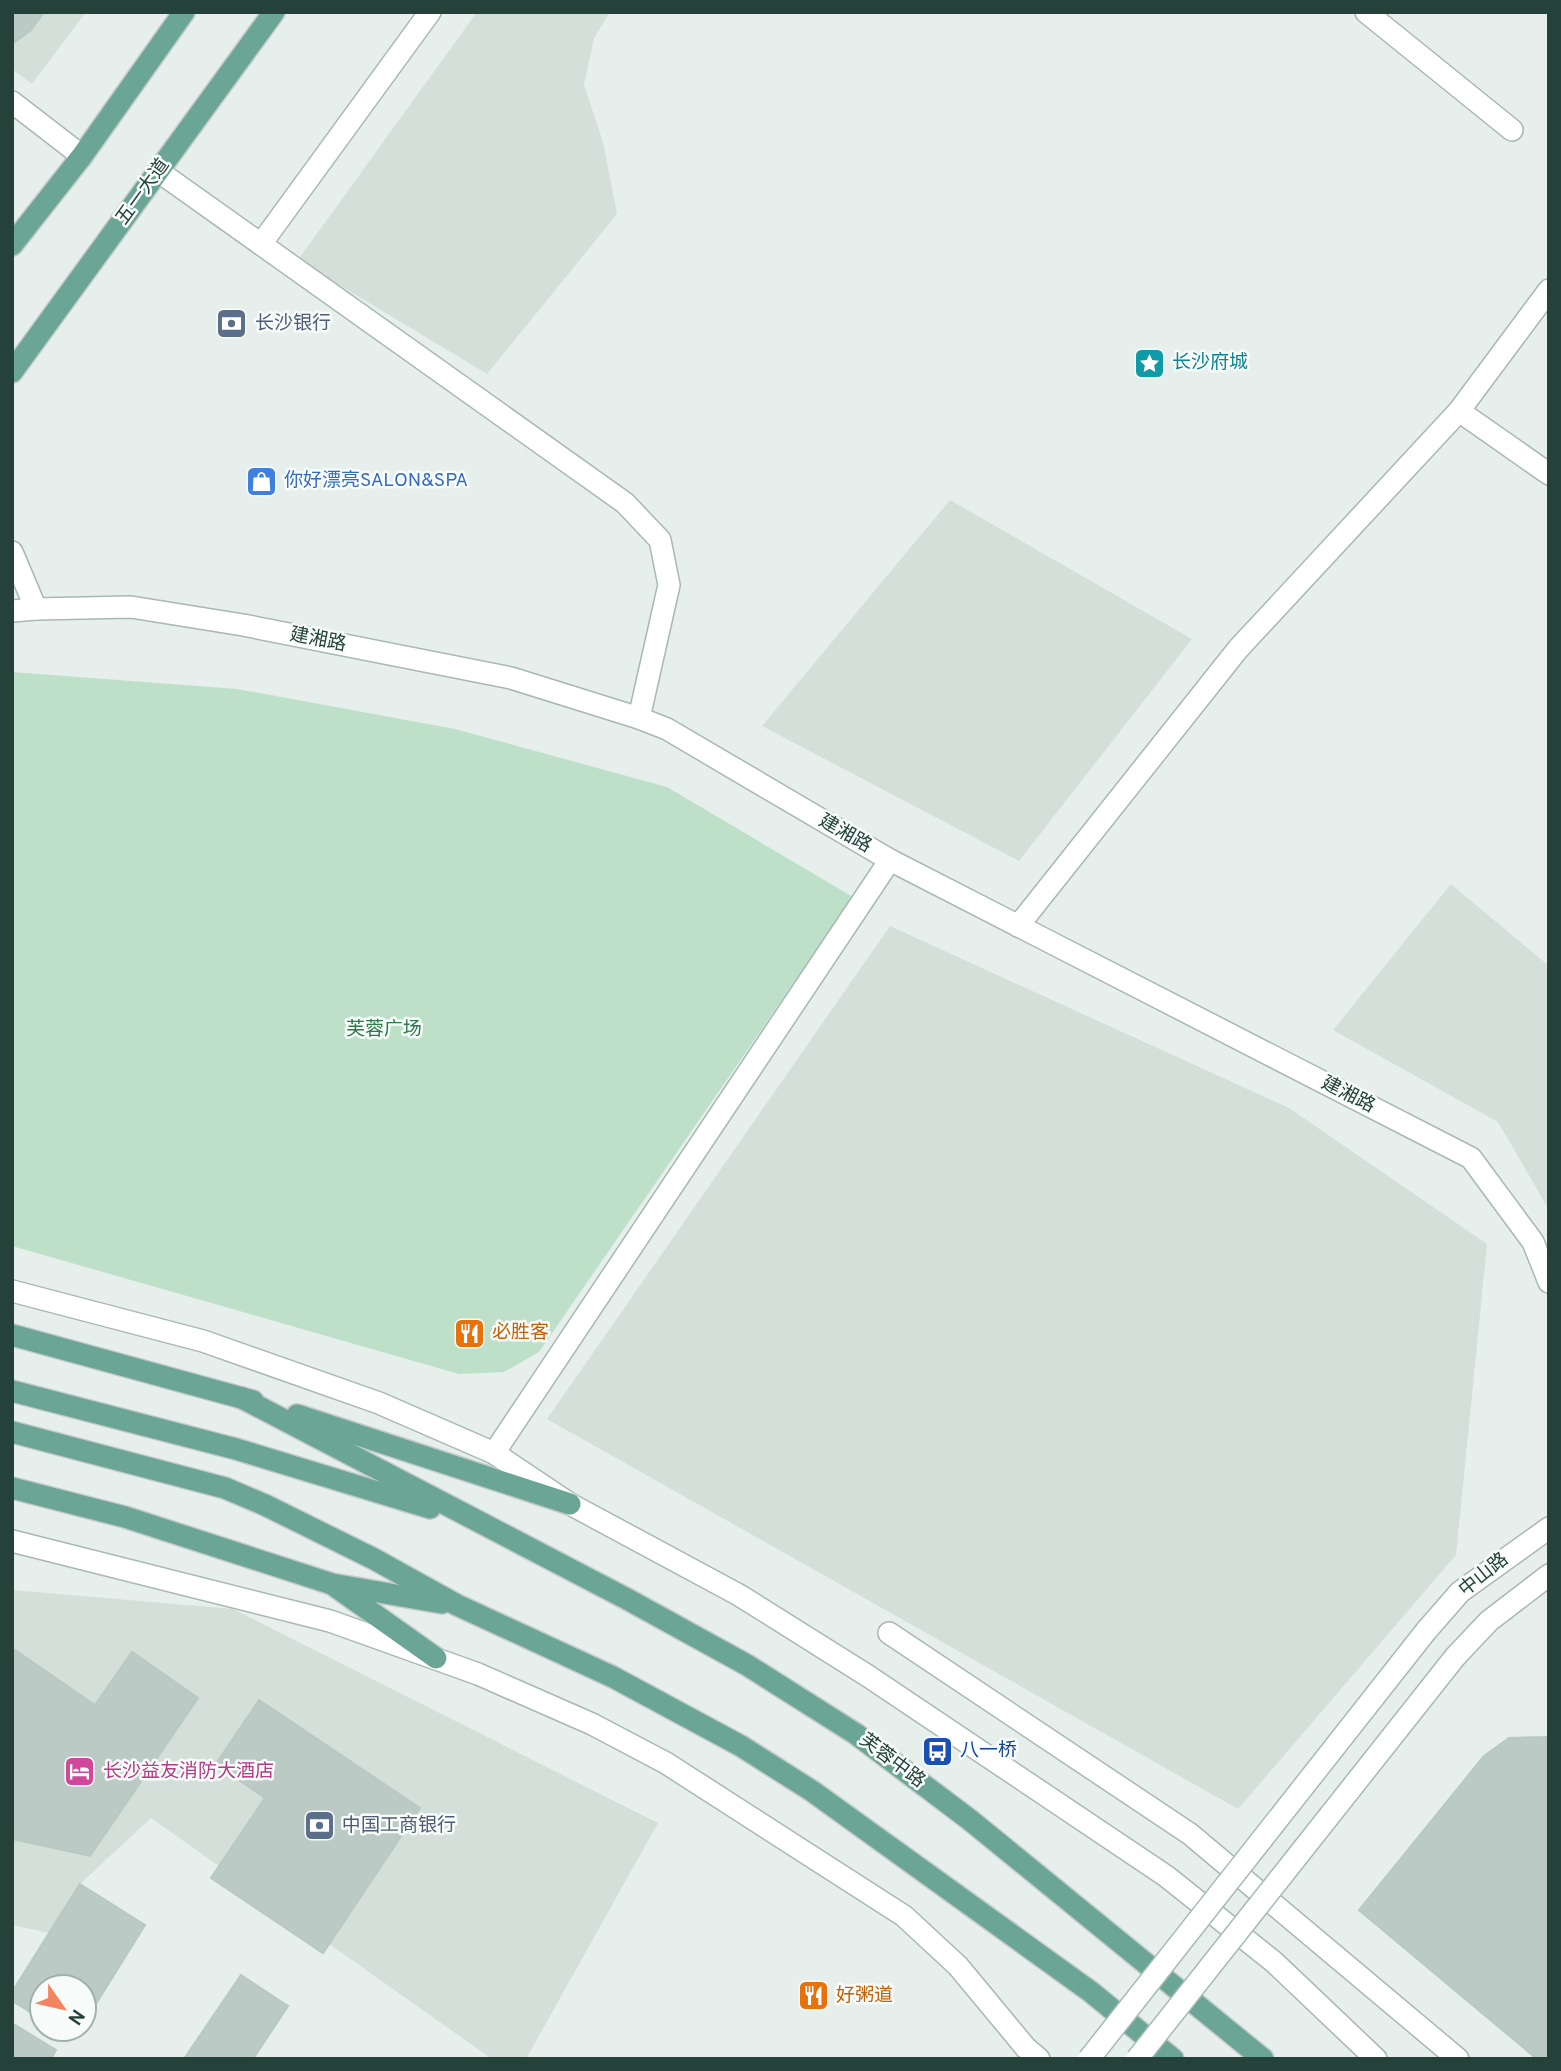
<svg xmlns="http://www.w3.org/2000/svg" width="1561" height="2071" font-family="Overpass,'Noto Sans SC',sans-serif">
	<style>
		.built { fill: #d4dfda }
		.green { fill: #bfe0c8 }
		.building { fill: #bbcac4; stroke: #b8c9c2; stroke-width: 2 }
		.lines { fill: none; stroke-linecap: round; stroke-linejoin: round }
		.minor-casing { stroke: #a8b8b2; stroke-width: 24 }
		.tertiary-casing { stroke: #a8b8b2; stroke-width: 24 }
		.primary-casing { stroke: #c2cac8; stroke-width: 24 }
		.minor { stroke: #fff; stroke-width: 21 }
		.tertiary { stroke: #fff; stroke-width: 21 }
		.primary { stroke: #6aa596; stroke-width: 21 }
		.secondary-bridge-casing { stroke: #a4bbb3; stroke-width: 24; stroke-linecap: butt }
		.secondary-bridge { stroke: #fff; stroke-width: 21 }
		.labels { text-anchor: middle; dominant-baseline: central; stroke-width: 5; stroke-linejoin: round; paint-order: stroke }
		.street-label { font-size: 19px; fill: #24423a; stroke: #f7fbf9 }
		.service-label { font-size: 19px; fill: #4e5e75; stroke: #f7fbf9; text-anchor: start }
		.culture-label { font-size: 19px; fill: #0d838f; stroke: #f7fbf9; text-anchor: start }
		.shop-label { font-size: 19px; fill: #366cbe; stroke: #f7fbf9; text-anchor: start }
		.park-label { font-size: 19px; fill: #2d7a4b; stroke: #f7fbf9 }
		.food-label { font-size: 19px; fill: #c56008; stroke: #f7fbf9; text-anchor: start }
		.transit-label { font-size: 19px; fill: #164399; stroke: #f7fbf9; text-anchor: start }
		.hotel-label { font-size: 19px; fill: #b23c85; stroke: #f7fbf9; text-anchor: start }
	</style>
	<rect width="100%" height="100%" fill="#e6efeb"/>
	<g class="built">
		<polygon points="12,12 86,12 32,84 12,69"/>
		<polygon points="477,12 610,12 594,38 584,85 603,142 617,214 487,374 298,260"/>
		<polygon points="950,500 1192,639 1019,861 762,726"/>
		<polygon points="1451,884 1549,966 1549,1210 1498,1122 1333,1030"/>
		<polygon points="890,926 1289,1108 1487,1244 1456,1555 1238,1809 547,1419"/>
		<polygon points="12,1590 233,1609 658,1823 526,2059 492,2059 151,1818 80,1884 49,1933 12,1925"/>
	</g>
	<polygon class="green" points="12,672 237,689 455,729 667,787 853,897 539,1352 504,1372 459,1374 12,1246"/>
	<g class="building">
		<polygon points="12,12 44,12 31,30 12,44"/>
		<polygon points="12,1648 95,1705 132,1652 198,1698 90,1856 12,1839"/>
		<polygon points="259,1700 420,1808 323,1953 211,1878 265,1798 216,1764"/>
		<polygon points="1549,1737 1549,2059 1537,2059 1359,1910 1484,1756 1509,1738"/>
		<polygon points="80,1884 145,1925 84,2023 84,1987 42,1987 42,2019 12,2001 12,1992"/>
		<polygon points="241,1975 288,2006 253,2059 184,2059"/>
		<polygon points="12,2023 56,2050 51,2059 12,2059"/>
		<polygon points="57,2029 80,2029 74,2039"/>
	</g>
	<g class="lines">
		<defs>
			<g id="minor">
				<polyline points="1366,12 1512,130"/>
				<polyline points="12,102 82,156"/>
				<polyline points="158,171 625,503 660,540 669,585 639,718"/>
				<polyline points="261,244 430,12"/>
				<polyline points="1459,411 1549,474"/>
				<polyline points="1018,926 1238,649 1459,411 1549,290"/>
				<polyline points="494,1453 890,860"/>
				<polyline points="889,1633 1190,1834 1458,2059"/>
			</g>
			<g id="tertiary">
				<polyline points="12,552 36,609 12,611"/>
				<polyline points="36,609 131,607 243,625 511,678 639,718 667,729 890,860 1471,1158 1533,1242 1549,1282"/>
				<polyline points="12,1291 203,1341 379,1403 494,1453 570,1504 739,1595 868,1676 1166,1876 1274,1962 1376,2059"/>
				<polyline points="12,1541 330,1621 478,1674 592,1724 666,1763 904,1916 958,1966 1026,2048 1039,2059"/>
				<polyline points="1426,1631 1460,1592 1549,1528"/>
				<polyline points="1455,1657 1489,1621 1549,1575"/>
			</g>
			<g id="primary">
				<polyline points="12,245 82,156 184,12"/>
				<polyline points="12,372 274,12"/>
				<polyline points="12,1335 253,1401"/>
				<polyline points="12,1391 236,1449 430,1508"/>
				<polyline points="242,1398 627,1599 747,1665 856,1734 970,1820 1263,2059"/>
				<polyline points="297,1415 570,1504"/>
				<polyline points="12,1432 225,1488 265,1505 374,1559 457,1605 613,1677 741,1746 812,1791 1091,1992 1173,2059"/>
				<polyline points="12,1488 125,1517 332,1584 442,1603"/>
				<polyline points="336,1587 436,1658"/>
			</g>
		</defs>
		<use href="#minor" class="minor-casing"/>
		<use href="#tertiary" class="tertiary-casing"/>
		<use href="#primary" class="primary-casing"/>
		<use href="#minor" class="minor"/>
		<use href="#tertiary" class="tertiary"/>
		<use href="#primary" class="primary"/>
		<defs>
			<g id="secondary-bridge">
				<polyline points="1089,2059 1426,1631"/>
				<polyline points="1137,2059 1455,1657"/>
			</g>
		</defs>
		<use href="#secondary-bridge" class="secondary-bridge-casing"/>
		<use href="#secondary-bridge" class="secondary-bridge"/>
	</g>
	<defs>
		<symbol id="bank-square" viewBox="-11 -11 22 22"><rect x="-9" y="-9" width="18" height="18" rx="4" fill="#5c6f8a" stroke="#f7fbf9"/><path d="M-6-4H6V4H-6ZM0-2.3a2.3 2.3 0 1 0 0 4.6a2.3 2.3 0 1 0 0-4.6Z" fill="#fff"/></symbol>
		<symbol id="sight-square" viewBox="-11 -11 22 22"><rect x="-9" y="-9" width="18" height="18" rx="4" fill="#0f9aa8" stroke="#f7fbf9"/><path d="M0-6L1.8-2.2L6-1.7L2.9 1.2L3.7 5.4L0 3.3L-3.7 5.4L-2.9 1.2L-6-1.7L-1.8-2.2Z" fill="#fff"/></symbol>
		<symbol id="shop-square" viewBox="-11 -11 22 22"><rect x="-9" y="-9" width="18" height="18" rx="4" fill="#3f7fe0" stroke="#f7fbf9"/><path d="M-5-2.5h2.3a2.7 3.5 0 0 1 5.4 0H5L5.5 6h-11ZM-1.5-2.5h3a1.5 2.3 0 0 0-3 0Z" fill="#fff"/></symbol>
		<symbol id="restaurant-square" viewBox="-11 -11 22 22"><rect x="-9" y="-9" width="18" height="18" rx="4" fill="#e8710a" stroke="#f7fbf9"/><path d="M-5-6h1v4h1v-4h1v4h1v-4h1v5L-1.5 .5V6h-2V.5L-5-1ZM5-6V6H3V1.5H1.5Q1.5-4 5-6Z" fill="#fff"/></symbol>
		<symbol id="bus-square" viewBox="-11 -11 22 22"><rect x="-9" y="-9" width="18" height="18" rx="4" fill="#1a4fb4" stroke="#f7fbf9"/><path d="M-5-6H5V4H4V6H2V4H-2V6H-4V4H-5ZM-3.5-4V0h7V-4ZM-3.5 1.2v1.5H-2V1.2ZM2 1.2v1.5H3.5V1.2Z" fill="#fff"/></symbol>
		<symbol id="hotel-square" viewBox="-11 -11 22 22"><rect x="-9" y="-9" width="18" height="18" rx="4" fill="#d1479c" stroke="#f7fbf9"/><path d="M-6-4.5h1.5V1H6V5H4.5V3h-9V5H-6ZM-4 0a1.8 1.8 0 1 1 3.6 0ZM.5 0V-2.5h3Q6-2.5 6 0Z" fill="#fff"/></symbol>
	</defs>
	<g fill-rule="evenodd">
		<use href="#bank-square" x="214" y="306" width="35" height="35"/>
		<use href="#sight-square" x="1132" y="346" width="35" height="35"/>
		<use href="#shop-square" x="244" y="464" width="35" height="35"/>
		<use href="#restaurant-square" x="452" y="1316" width="35" height="35"/>
		<use href="#bus-square" x="920" y="1734" width="35" height="35"/>
		<use href="#hotel-square" x="62" y="1754" width="35" height="35"/>
		<use href="#bank-square" x="302" y="1808" width="35" height="35"/>
		<use href="#restaurant-square" x="796" y="1978" width="35" height="35"/>
	</g>
	<g class="labels">
		<g class="street-label">
			<text transform="translate(143 192) rotate(-54)">五一大道</text>
			<text transform="translate(318 640) rotate(11)">建湘路</text>
			<text transform="translate(845 834) rotate(30)">建湘路</text>
			<text transform="translate(1348 1095) rotate(27)">建湘路</text>
			<text transform="translate(1484 1575) rotate(-39)">中山路</text>
			<text transform="translate(892 1761) rotate(37)">芙蓉中路</text>
		</g>
		<g class="service-label">
			<text x="255" y="324">长沙银行</text>
			<text x="342" y="1826">中国工商银行</text>
		</g>
		<g class="culture-label">
			<text x="1172" y="363">长沙府城</text>
		</g>
		<g class="shop-label">
			<text x="284" y="481">你好漂亮SALON&amp;SPA</text>
		</g>
		<g class="park-label">
			<text x="384" y="1030">芙蓉广场</text>
		</g>
		<g class="food-label">
			<text x="492" y="1333">必胜客</text>
			<text x="836" y="1996">好粥道</text>
		</g>
		<g class="transit-label">
			<text x="960" y="1751">八一桥</text>
		</g>
		<g class="hotel-label">
			<text x="103" y="1772">长沙益友消防大酒店</text>
		</g>
	</g>
	<rect width="1561" height="2071" fill="none" stroke="#24423a" stroke-width="28"/>
	<g transform="translate(63 2008) rotate(124)"><circle r="33" fill="#f7fbf9" stroke="#a3b1ad" stroke-width="2"/>
	<path d="M0-5L12 26L0 18L-12 26Z" fill="#f4845f"/>
	<text y="-10" font-size="19" font-weight="bold" text-anchor="middle" fill="#24423a">N</text>
	</g>
</svg>
